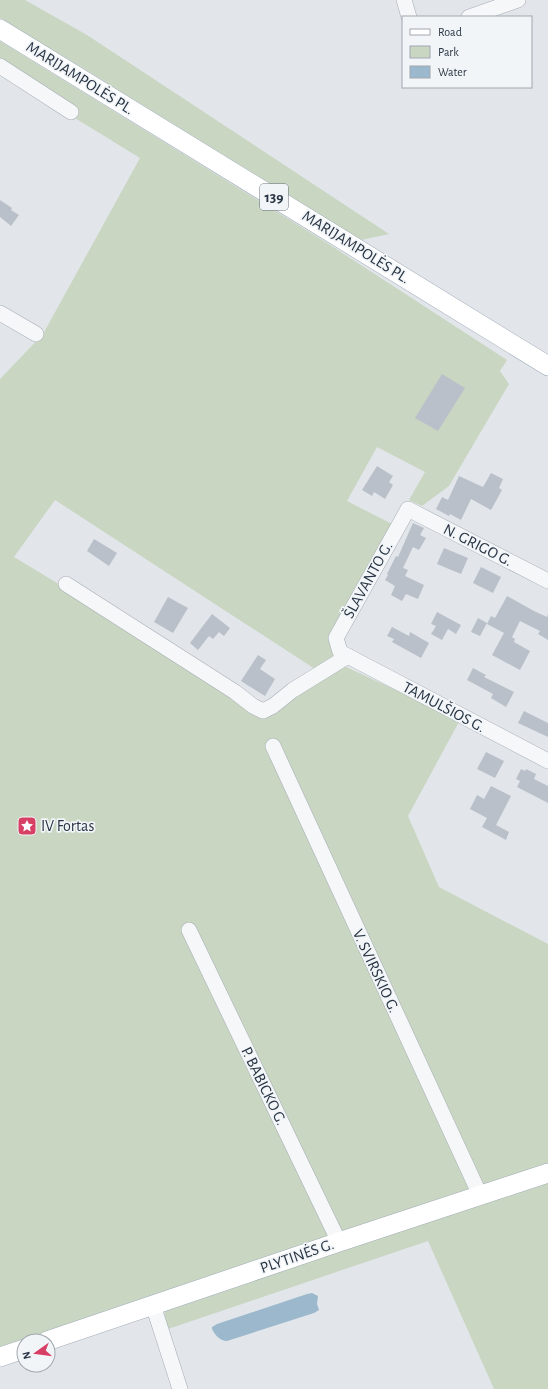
<svg xmlns="http://www.w3.org/2000/svg" width="548" height="1389" font-family="'Alegreya Sans',sans-serif">
	<style>
		.green { fill: #c9d6c2 }
		.water { fill: #9bb8cd }
		.building { fill: #b9c0c9 }
		.lines { fill: none; stroke-linecap: round; stroke-linejoin: round }
		.minor-casing { stroke: #a7adb6; stroke-width: 16 }
		.major-casing { stroke: #a0acb8; stroke-width: 20 }
		.minor { stroke: #f5f7f9; stroke-width: 15 }
		.major { stroke: #fff; stroke-width: 19 }
		.labels { text-anchor: middle; dominant-baseline: central; stroke-width: 3.5; stroke-linejoin: round; paint-order: stroke }
		.shield { fill: #f2f5f8; stroke: #656f7a; stroke-width: 1 }
		.shield-label { font-size: 15px; font-weight: bold; fill: #293544 }
		.street-label { font-size: 16px; fill: #293544; stroke: #f2f5f8 }
		.poi-label { font-size: 16px; fill: #293544; stroke: #f2f5f8; text-anchor: start }
	</style>
	<rect width="100%" height="100%" fill="#e2e6eb"/>
	<g class="green">
		<polygon points="0,0 25,0 87,35 389,234 361,240 73,62 0,18"/>
		<polygon points="0,41 324,241 507,360 500,371 509,384 449,486 422,506 409,500 425,472 377,447 347,501 394,525 335,658 315,669 55,500 14,557 102,610 259,713 342,665 460,720 408,816 439,887 548,944 548,1165 0,1349 0,379 43,334 140,158 0,72"/>
		<polygon points="548,1181 548,1389 494,1389 428,1241 168,1329 164,1314 166,1310"/>
	</g>
	<path class="water" d="M312,1293L318,1296L317,1304L319,1310L314,1313L227,1341C220,1341 215,1335 212,1329V1327L217,1324L307,1294Z"/>
	<g class="building">
		<polygon points="0,200 12,208 11,210 19,215 11,226 0,217"/>
		<polygon points="442,374 465,388 438,431 415,418"/>
		<polygon points="377,466 393,476 389,482 393,485 385,499 374,492 372,496 362,490"/>
		<polygon points="491,473 503,479 499,488 502,490 491,510 471,499 461,520 450,514 449,516 436,509 442,497 448,500 459,476 483,487"/>
		<polygon points="413,523 424,528 420,535 426,538 419,550 413,547 403,568 408,570 405,576 424,585 418,599 406,594 402,601 391,595 395,586 385,580 388,575 387,574 396,556 398,557"/>
		<polygon points="94,539 117,553 109,566 87,551"/>
		<polygon points="444,548 468,558 461,574 437,564"/>
		<polygon points="481,567 501,577 493,593 473,583"/>
		<polygon points="507,596 534,611 547,617 548,614 548,640 538,634 540,631 520,621 512,637 515,639 514,642 530,651 520,670 492,655 504,633 487,624 491,616 495,618"/>
		<polygon points="168,597 188,608 173,633 154,622"/>
		<polygon points="437,612 461,625 456,634 448,629 442,640 431,634 436,626 431,624"/>
		<polygon points="212,614 230,628 224,636 219,632 213,639 209,636 198,650 190,643"/>
		<polygon points="478,618 487,623 480,636 471,632"/>
		<polygon points="392,627 409,636 410,632 429,643 421,658 392,642 394,639 387,636"/>
		<polygon points="258,655 266,660 260,669 275,679 265,696 241,681"/>
		<polygon points="473,668 486,675 484,677 514,692 506,707 491,698 493,694 467,680"/>
		<polygon points="524,711 548,723 548,737 518,723"/>
		<polygon points="486,752 504,761 495,778 477,769"/>
		<polygon points="521,769 525,771 526,769 536,774 534,779 548,786 548,803 517,787 520,781 516,779"/>
		<polygon points="491,786 511,796 496,825 509,832 506,840 482,827 487,818 470,809 477,795 484,799"/>
	</g>
	<g class="lines">
		<defs>
			<g id="minor">
				<polyline points="404,0 409,17"/>
				<polyline points="469,17 518,0"/>
				<polyline points="0,66 71,112"/>
				<polyline points="0,313 36,334"/>
				<polyline points="548,581 408,509 336,638 340,652 548,761"/>
				<polyline points="66,584 235,692 253,706 263,711 273,706 293,690 348,656"/>
				<polyline points="273,746 480,1195"/>
				<polyline points="189,930 339,1242"/>
				<polyline points="153,1305 180,1389"/>
			</g>
			<g id="major">
				<polyline points="0,29 548,366"/>
				<polyline points="47,1341 339,1242 548,1173"/>
				<polyline points="0,1357 24,1349"/>
			</g>
		</defs>
		<use href="#minor" class="minor-casing"/>
		<use href="#major" class="major-casing"/>
		<use href="#minor" class="minor"/>
		<use href="#major" class="major"/>
	</g>
	<defs>
		<symbol id="sight-square" viewBox="-11 -11 22 22"><rect x="-9" y="-9" width="18" height="18" rx="4" fill="#d74064" stroke="#f2f5f8"/><path d="M0-6L1.8-2.2L6-1.7L2.9 1.2L3.7 5.4L0 3.3L-3.7 5.4L-2.9 1.2L-6-1.7L-1.8-2.2Z" fill="#fff"/></symbol>
	</defs>
	<g fill-rule="evenodd">
		<use href="#sight-square" x="16" y="815" width="22" height="22"/>
	</g>
	<g class="labels">
		<rect class="shield" x="260" y="184" width="28" height="26" rx="3"/>
		<g class="shield-label">
			<text x="274" y="197">139</text>
		</g>
		<g class="street-label">
			<text transform="translate(80 78) rotate(32)">MARIJAMPOLĖS PL.</text>
			<text transform="translate(356 247) rotate(32)">MARIJAMPOLĖS PL.</text>
			<text transform="translate(478 545) rotate(27)">N. GRIGO G.</text>
			<text transform="translate(368 580) rotate(-61)">ŠLAVANTO G.</text>
			<text transform="translate(444 707) rotate(28)">TAMULŠIOS G.</text>
			<text transform="translate(376 971) rotate(65)">V. SVIRSKIO G.</text>
			<text transform="translate(264 1086) rotate(64)">P. BABICKO G.</text>
			<text transform="translate(297 1256) rotate(-19)">PLYTINĖS G.</text>
		</g>
		<g class="poi-label">
			<text x="41" y="826">IV Fortas</text>
		</g>
	</g>
	<rect x="402" y="16" width="130" height="72" fill="#f2f5f8" stroke="#a2a8b0"/>
	<rect x="410" y="29" width="20" height="6" fill="#ffffff" stroke="#a2a8b0"/>
	<text x="438" y="36" font-size="12" fill="#293544">Road</text>
	<rect x="410" y="46" width="20" height="12" fill="#c9d6c2" stroke="#a2a8b0"/>
	<text x="438" y="56" font-size="12" fill="#293544">Park</text>
	<rect x="410" y="66" width="20" height="12" fill="#9bb8cd" stroke="#a2a8b0"/>
	<text x="438" y="76" font-size="12" fill="#293544">Water</text>
	<g transform="translate(36 1353) rotate(256)"><circle r="19" fill="#f2f5f8" stroke="#a2a8b0"/>
	<path d="M0-3L7 15L0 10L-7 15Z" fill="#d74064"/>
	<text y="-6" font-size="11" font-weight="bold" text-anchor="middle" fill="#293544">N</text>
	</g>
</svg>
